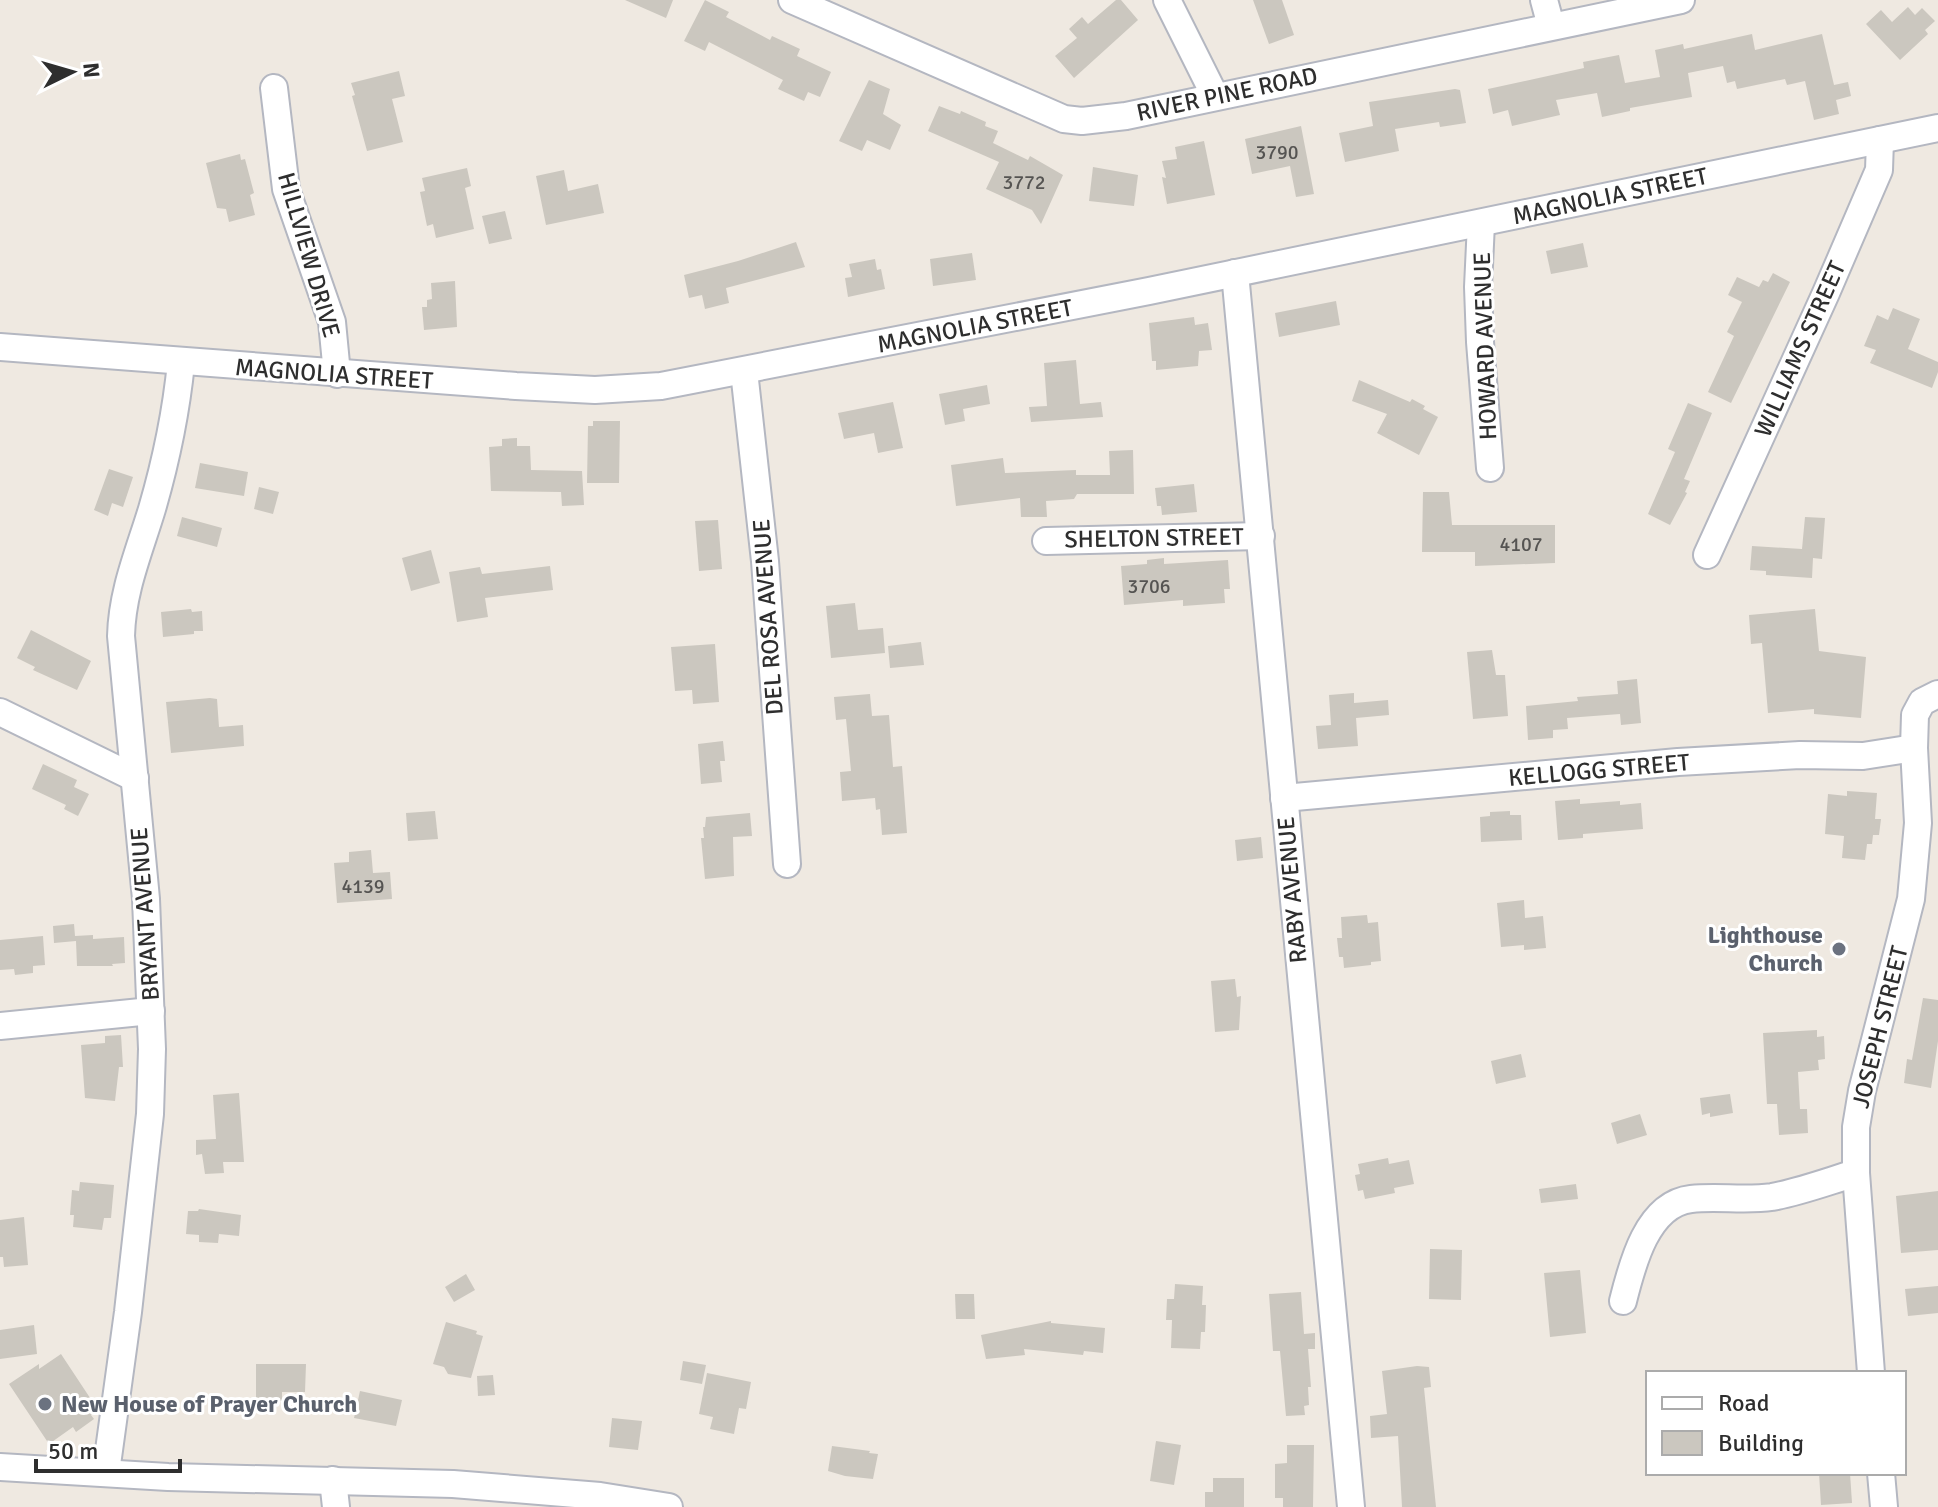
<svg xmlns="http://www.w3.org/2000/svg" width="1938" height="1507" font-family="Signika,sans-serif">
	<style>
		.building { fill: #cbc7bf }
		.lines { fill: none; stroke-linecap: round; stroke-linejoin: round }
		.minor-casing { stroke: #b4b7c1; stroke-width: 30 }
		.minor { stroke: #fff; stroke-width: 26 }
		.worship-dot { fill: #6b7280; stroke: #fff; stroke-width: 3 }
		.labels { text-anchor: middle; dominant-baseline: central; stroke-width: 6; stroke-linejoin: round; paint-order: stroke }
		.number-label { font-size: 20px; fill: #555452 }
		.street-label { font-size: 24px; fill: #2e2e2e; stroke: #fff }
		.worship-label { font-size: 24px; font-weight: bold; fill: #5b616d; stroke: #fff; text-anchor: end }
	</style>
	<rect width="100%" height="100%" fill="#efe9e1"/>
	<g class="building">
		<polygon points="625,0 673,0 666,18"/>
		<polygon points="705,0 729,12 726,17 770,40 772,36 800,49 797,56 831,72 820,97 808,92 804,101 778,89 783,80 709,42 705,51 684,41"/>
		<polygon points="1116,0 1121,0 1138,20 1074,78 1055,56 1077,38 1069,29 1082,17 1088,24"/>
		<polygon points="1253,0 1282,0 1294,35 1269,44"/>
		<polygon points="1908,7 1915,15 1922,8 1935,21 1925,30 1928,34 1900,60 1866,24 1881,10 1892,22"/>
		<polygon points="1752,34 1755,50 1822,34 1834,85 1848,82 1851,96 1836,100 1839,114 1814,120 1805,81 1787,85 1785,79 1737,89 1735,81 1727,83 1723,66 1688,73 1692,97 1630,108 1630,111 1602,117 1597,93 1556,100 1560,115 1512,126 1508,110 1493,114 1488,89 1584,68 1583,62 1619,55 1625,83 1660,77 1655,50 1683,44 1684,49"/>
		<polygon points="399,71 405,96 392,99 403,142 367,151 352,96 355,95 351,83"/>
		<polygon points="869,80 890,89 883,114 901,125 890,150 867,140 862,151 839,141"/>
		<polygon points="1455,89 1460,90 1466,123 1440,127 1439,122 1395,129 1399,151 1345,162 1339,133 1373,126 1369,102"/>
		<polygon points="939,106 960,114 961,111 986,122 985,126 998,131 993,143 1028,160 1030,156 1063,175 1041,224 1032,210 986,189 999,162 928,131"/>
		<polygon points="1301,126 1314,194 1296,197 1290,166 1252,174 1245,139"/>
		<polygon points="1204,141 1215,195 1167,204 1162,177 1166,178 1162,161 1177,159 1175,147"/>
		<polygon points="240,154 241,160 245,159 254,193 250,195 255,215 229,222 226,209 217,208 206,163"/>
		<polygon points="1093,167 1138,175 1134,206 1089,201"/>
		<polygon points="467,168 471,186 465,188 474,229 436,238 433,224 427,226 420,192 425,191 422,178"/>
		<polygon points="564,170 568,191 598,184 604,213 546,225 536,176"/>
		<polygon points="505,211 512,239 489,244 482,216"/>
		<polygon points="796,242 805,267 726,288 729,303 705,309 702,295 689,298 684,275 738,261"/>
		<polygon points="1583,243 1588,267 1551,274 1546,251"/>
		<polygon points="972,253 976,280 933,286 930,259"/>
		<polygon points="875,259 877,270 881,269 885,289 848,297 845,278 852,277 849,264"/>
		<polygon points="1773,273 1790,282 1731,403 1708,392 1734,336 1727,332 1742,302 1728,295 1737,277 1759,287 1763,280 1768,282"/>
		<polygon points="455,281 457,327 424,330 422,307 427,307 427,300 432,299 431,283"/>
		<polygon points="1336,301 1340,325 1279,337 1275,313"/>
		<polygon points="1893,308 1920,319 1908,349 1938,362 1938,372 1932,388 1870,363 1876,350 1864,346 1877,315 1888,320"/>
		<polygon points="1194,317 1195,325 1208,323 1212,350 1199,351 1198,366 1156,370 1156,361 1152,361 1149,323"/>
		<polygon points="1076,360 1080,404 1101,402 1103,417 1031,422 1029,407 1047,406 1044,363"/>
		<polygon points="1359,380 1410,402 1412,399 1425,406 1423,409 1438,417 1419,455 1377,433 1387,414 1352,401"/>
		<polygon points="987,385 990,404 963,409 965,421 945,425 939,394"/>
		<polygon points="893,402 903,448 878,453 874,433 844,439 838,413"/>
		<polygon points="1688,403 1712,413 1684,479 1690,481 1685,492 1687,493 1670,525 1648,514 1675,452 1668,449"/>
		<polygon points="593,421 620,421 619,483 587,483 588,426 593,426"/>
		<polygon points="517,438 517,446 530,446 531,470 582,471 584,505 562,506 561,492 491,491 489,447 502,446 502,439"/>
		<polygon points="1133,450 1134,494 1077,494 1074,499 1046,501 1047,517 1021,517 1020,498 956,506 951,465 1003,458 1005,473 1076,470 1076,475 1110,475 1109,451"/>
		<polygon points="200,463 248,472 244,496 195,488"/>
		<polygon points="109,469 133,477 123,507 112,503 108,516 94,510"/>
		<polygon points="1194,484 1197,512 1162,515 1161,506 1157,506 1155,488"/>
		<polygon points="259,487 279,492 273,514 254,509"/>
		<polygon points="1423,492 1449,492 1452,525 1555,525 1555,563 1475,566 1475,552 1422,552"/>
		<polygon points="182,517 222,528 217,547 177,536"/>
		<polygon points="1805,517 1825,518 1822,559 1813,558 1812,578 1766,575 1766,571 1750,570 1752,546 1802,549"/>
		<polygon points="718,520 722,569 699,571 695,521"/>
		<polygon points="431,550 440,583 411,591 402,558"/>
		<polygon points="1164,558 1164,564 1228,560 1230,589 1224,589 1225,603 1183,606 1183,600 1124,605 1121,566 1147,564 1147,560"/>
		<polygon points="550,566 553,590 485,598 488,617 457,622 449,572 480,567 482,574"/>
		<polygon points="855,603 858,630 883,628 885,653 831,658 826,606"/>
		<polygon points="191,609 192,612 202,611 203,631 194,631 194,634 163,637 161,612"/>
		<polygon points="1815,609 1819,651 1866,657 1861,718 1814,714 1814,709 1768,713 1762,643 1751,644 1749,615"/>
		<polygon points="31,630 91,661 77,690 33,670 35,667 17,658"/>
		<polygon points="921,642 924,665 890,668 888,646"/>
		<polygon points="715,644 719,702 693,704 692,690 675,691 671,647"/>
		<polygon points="1492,650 1496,675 1505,675 1508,716 1473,719 1467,652"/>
		<polygon points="1637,679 1641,723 1621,725 1620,714 1567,718 1568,729 1553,730 1553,738 1528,740 1526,706 1578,701 1577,697 1618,694 1617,681"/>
		<polygon points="1354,693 1354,703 1388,700 1389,715 1356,718 1358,746 1318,749 1316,726 1331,725 1329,695"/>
		<polygon points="870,694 872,716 889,715 893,767 902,766 907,833 882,835 880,809 876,810 875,798 842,801 840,772 851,771 846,719 836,720 834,697"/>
		<polygon points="210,698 217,699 219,727 243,725 244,746 171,753 166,702"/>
		<polygon points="723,741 725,761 720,761 722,782 701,784 698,744"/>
		<polygon points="43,764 77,780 74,787 89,794 78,816 64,809 66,805 32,789"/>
		<polygon points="1847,791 1877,793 1875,819 1881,819 1879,835 1873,835 1872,844 1867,844 1865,860 1842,858 1844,836 1825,834 1828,794 1847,796"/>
		<polygon points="1580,799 1580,804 1620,801 1620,805 1641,803 1643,829 1583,834 1583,838 1558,840 1555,801"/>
		<polygon points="435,811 438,839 408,841 406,813"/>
		<polygon points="1510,811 1510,815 1521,815 1522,840 1481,842 1480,817 1490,816 1490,812"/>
		<polygon points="750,813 752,836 733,837 734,876 705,879 701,838 704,838 703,827 705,827 706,817"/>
		<polygon points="1261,837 1263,858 1237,861 1235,840"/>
		<polygon points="371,850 373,873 390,872 392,899 337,903 334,863 349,862 349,852"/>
		<polygon points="1524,900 1525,918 1543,916 1546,948 1524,950 1524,945 1501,947 1497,903"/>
		<polygon points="1367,915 1368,923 1378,922 1381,961 1371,962 1371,965 1344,968 1343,957 1339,957 1337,938 1342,938 1341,917"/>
		<polygon points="74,924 75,936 93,935 93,939 124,937 125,963 112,964 113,966 77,966 76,941 54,943 53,926"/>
		<polygon points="43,936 45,965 33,966 33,973 15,975 14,969 0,970 0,940"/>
		<polygon points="1235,979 1237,997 1241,996 1239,1030 1215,1032 1211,981"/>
		<polygon points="1923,998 1938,1000 1938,1041 1931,1088 1904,1083 1907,1059 1912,1060"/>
		<polygon points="1817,1030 1817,1037 1824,1036 1825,1059 1818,1060 1819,1070 1798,1072 1800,1109 1807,1109 1808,1133 1779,1135 1777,1104 1767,1104 1763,1033"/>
		<polygon points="121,1035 123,1067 119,1067 115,1101 85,1098 81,1045 105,1043 105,1036"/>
		<polygon points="1521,1054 1526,1077 1496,1084 1491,1061"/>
		<polygon points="239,1093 244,1162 223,1162 224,1173 205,1174 202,1154 196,1155 196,1140 216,1139 213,1095"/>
		<polygon points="1730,1094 1733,1113 1710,1117 1710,1113 1702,1115 1700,1098"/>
		<polygon points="1640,1114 1647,1135 1617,1144 1611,1123"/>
		<polygon points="1388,1158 1389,1164 1409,1160 1414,1184 1394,1188 1395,1193 1365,1199 1363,1190 1358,1191 1355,1175 1360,1174 1358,1164"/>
		<polygon points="80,1182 114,1185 111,1218 104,1218 102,1230 73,1227 74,1215 70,1215 72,1190 79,1191"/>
		<polygon points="1576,1184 1578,1199 1541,1203 1539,1189"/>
		<polygon points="1938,1191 1938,1250 1901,1253 1896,1196"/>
		<polygon points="199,1209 241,1215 239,1236 219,1234 218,1243 199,1242 199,1235 186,1234 188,1211 198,1211"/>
		<polygon points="24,1217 28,1265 4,1267 3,1257 0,1257 0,1220"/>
		<polygon points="1430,1249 1462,1250 1461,1300 1429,1299"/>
		<polygon points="1580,1270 1586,1333 1550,1337 1544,1273"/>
		<polygon points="466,1274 475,1290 454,1302 445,1287"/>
		<polygon points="1175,1284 1203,1286 1202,1305 1206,1305 1205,1332 1201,1332 1200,1349 1171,1348 1172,1320 1166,1320 1167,1299 1174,1299"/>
		<polygon points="1938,1286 1938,1313 1908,1316 1905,1289"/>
		<polygon points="1301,1292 1304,1334 1315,1333 1315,1349 1308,1349 1311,1387 1308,1387 1309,1405 1304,1406 1305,1415 1286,1416 1280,1351 1273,1351 1269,1294"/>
		<polygon points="955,1294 974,1294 975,1319 956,1319"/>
		<polygon points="1051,1321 1051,1323 1105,1328 1103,1353 1084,1351 1083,1355 1024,1349 1025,1355 986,1359 981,1335"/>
		<polygon points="446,1322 477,1331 476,1334 483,1336 471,1378 448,1374 444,1367 433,1364"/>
		<polygon points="34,1325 37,1354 0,1359 0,1330"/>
		<polygon points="61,1354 98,1410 91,1415 94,1419 76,1432 73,1427 49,1444 9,1384 39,1364 39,1369"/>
		<polygon points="683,1361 706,1365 702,1384 680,1380"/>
		<polygon points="256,1364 306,1364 305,1392 282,1392 282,1401 256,1401"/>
		<polygon points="1417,1366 1429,1367 1431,1387 1424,1388 1436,1507 1402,1507 1398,1436 1371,1438 1370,1416 1387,1414 1382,1371"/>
		<polygon points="707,1373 751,1382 746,1409 739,1408 734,1434 710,1429 713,1417 699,1414"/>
		<polygon points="493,1375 495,1395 478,1396 477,1376"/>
		<polygon points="360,1391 402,1400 396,1426 354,1418"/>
		<polygon points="612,1418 642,1421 638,1450 609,1447"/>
		<polygon points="1156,1441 1181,1445 1174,1485 1150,1481"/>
		<polygon points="1287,1445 1314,1445 1313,1507 1283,1507 1283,1498 1275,1498 1275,1464 1287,1463"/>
		<polygon points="832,1446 870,1451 869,1453 878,1454 873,1479 845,1476 828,1471"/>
		<polygon points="1819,1473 1850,1473 1852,1503 1821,1505"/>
		<polygon points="1213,1478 1244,1478 1244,1507 1205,1507 1205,1492 1213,1492"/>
	</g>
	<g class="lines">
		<defs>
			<g id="minor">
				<polyline points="792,0 1064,119 1082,121 1126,116 1681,0"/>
				<polyline points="1167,0 1215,96"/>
				<polyline points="1544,0 1551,26"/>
				<polyline points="274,88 286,189 332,322 337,374"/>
				<polyline points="1481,223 1478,287 1480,342 1490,468"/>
				<polyline points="1235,273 1351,1507"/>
				<polyline points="0,347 516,386 595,390 661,386 1149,291 1938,128"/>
				<polyline points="744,371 765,561 787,864"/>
				<polyline points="1046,541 1261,536"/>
				<polyline points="1707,555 1826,293 1879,170 1880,140"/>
				<polyline points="0,712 135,778"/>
				<polyline points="1284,798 1678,762 1800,755 1863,756 1914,748"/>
				<polyline points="0,1026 151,1011"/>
				<path d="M1623,1301C1632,1265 1647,1204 1691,1199C1718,1196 1745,1201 1772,1197C1800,1192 1829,1181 1856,1173"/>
				<polyline points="1871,1373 1856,1173 1856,1127 1862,1091 1911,899 1918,823 1914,748 1915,715 1922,702 1938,694"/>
				<polyline points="0,1467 168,1477 453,1484 600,1496 669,1507"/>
				<path d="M106,1472L128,1312L150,1114L152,1049L146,899L121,636C122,591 139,552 152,509C166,461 176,413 181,363"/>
				<polyline points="1881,1473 1884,1507"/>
				<polyline points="333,1480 336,1507"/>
			</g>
		</defs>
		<use href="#minor" class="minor-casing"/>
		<use href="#minor" class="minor"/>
	</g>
	<g class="worship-dot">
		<circle cx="1839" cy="949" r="8"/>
		<circle cx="45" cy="1404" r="8"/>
	</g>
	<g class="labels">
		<g class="number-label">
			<text x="1277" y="152">3790</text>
			<text x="1024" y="182">3772</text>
			<text x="1521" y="544">4107</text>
			<text x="1149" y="586">3706</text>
			<text x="363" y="886">4139</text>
		</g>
		<g class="street-label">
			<text transform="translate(1227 94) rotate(-12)">RIVER PINE ROAD</text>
			<text transform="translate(1610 196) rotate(-12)">MAGNOLIA STREET</text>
			<text transform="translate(309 255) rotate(74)">HILLVIEW DRIVE</text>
			<text transform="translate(975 326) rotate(-11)">MAGNOLIA STREET</text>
			<text transform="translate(1485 346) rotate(-92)">HOWARD AVENUE</text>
			<text transform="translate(1800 349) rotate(-66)">WILLIAMS STREET</text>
			<text transform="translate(334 374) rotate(4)">MAGNOLIA STREET</text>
			<text transform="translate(1154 538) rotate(-1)">SHELTON STREET</text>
			<text transform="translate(768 617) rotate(-94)">DEL ROSA AVENUE</text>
			<text transform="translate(1599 770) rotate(-5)">KELLOGG STREET</text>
			<text transform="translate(1292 890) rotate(-95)">RABY AVENUE</text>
			<text transform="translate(145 914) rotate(-94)">BRYANT AVENUE</text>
			<text transform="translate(1880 1027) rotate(-76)">JOSEPH STREET</text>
		</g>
		<g class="worship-label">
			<text x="1823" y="935">Lighthouse<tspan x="1823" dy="28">Church</tspan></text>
			<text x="61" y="1404" text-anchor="start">New House of Prayer Church</text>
		</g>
	</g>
	<rect x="1646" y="1371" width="260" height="104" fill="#ffffff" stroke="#ababab" stroke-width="2"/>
	<rect x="1662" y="1397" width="40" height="12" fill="#ffffff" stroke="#ababab" stroke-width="2"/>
	<text x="1718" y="1411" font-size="24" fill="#2e2e2e">Road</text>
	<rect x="1662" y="1431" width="40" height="24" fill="#cbc7bf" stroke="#ababab" stroke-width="2"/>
	<text x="1718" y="1451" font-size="24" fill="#2e2e2e">Building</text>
	<g transform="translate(72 72) rotate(85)" stroke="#ffffff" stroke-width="6" paint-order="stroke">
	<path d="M0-6L14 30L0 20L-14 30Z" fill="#2e2e2e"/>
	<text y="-12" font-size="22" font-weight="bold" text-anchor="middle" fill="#2e2e2e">N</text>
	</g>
	<path d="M36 1459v12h144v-12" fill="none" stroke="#2e2e2e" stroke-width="4"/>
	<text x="48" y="1459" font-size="24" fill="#2e2e2e" stroke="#ffffff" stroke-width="6" paint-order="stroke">50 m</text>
</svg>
